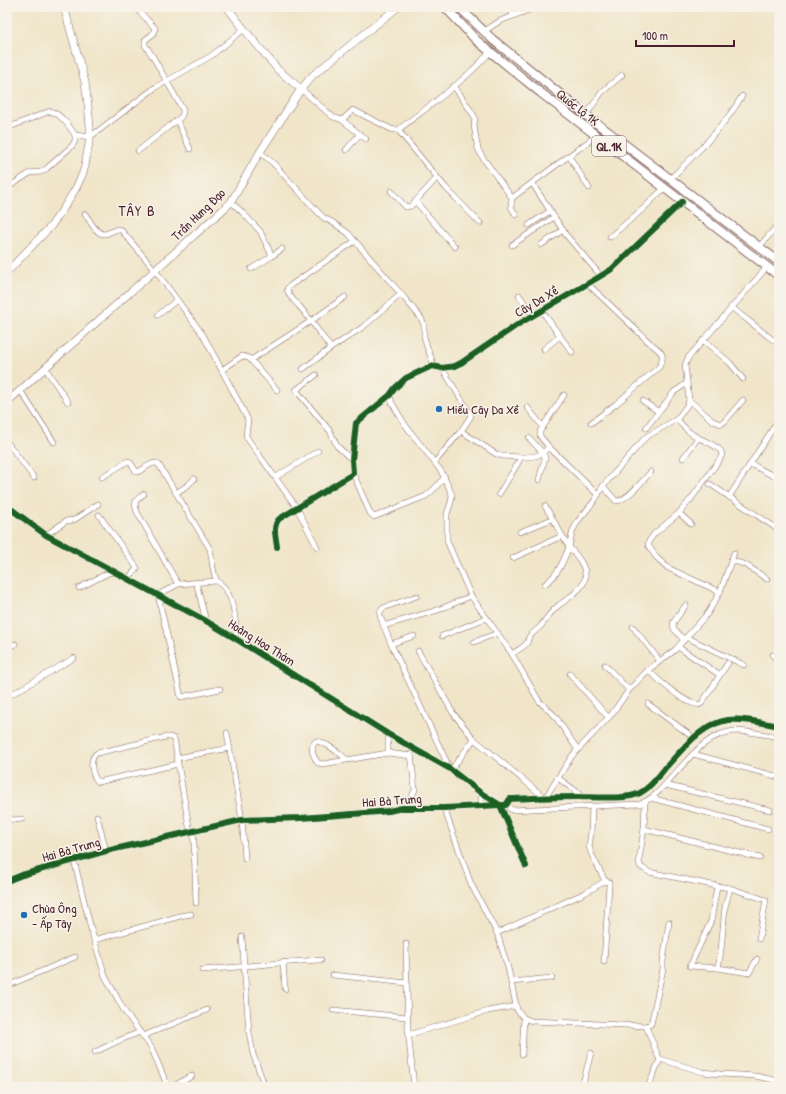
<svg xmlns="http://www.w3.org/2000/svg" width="786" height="1094" font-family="'Patrick Hand',sans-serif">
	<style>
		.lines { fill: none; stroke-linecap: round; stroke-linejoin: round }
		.minor-casing { stroke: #846462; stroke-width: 6 }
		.tertiary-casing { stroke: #846462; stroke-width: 8 }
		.secondary-casing { stroke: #846462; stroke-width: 8 }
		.primary-casing { stroke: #846462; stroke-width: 10 }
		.minor { stroke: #fff; stroke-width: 5 }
		.tertiary { stroke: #fff; stroke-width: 7 }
		.secondary { stroke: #fff; stroke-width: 7 }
		.primary { stroke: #fff; stroke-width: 8 }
		.cycleway-casing { stroke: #f7f3e8; stroke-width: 8 }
		.cycleway { stroke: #1b5e20; stroke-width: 6 }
		.poi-dot { fill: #1f6fb2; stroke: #f7f3e8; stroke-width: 1.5 }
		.labels { text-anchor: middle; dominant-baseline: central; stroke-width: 3; stroke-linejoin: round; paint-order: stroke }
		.shield { fill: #f7f3e8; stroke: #7e5f64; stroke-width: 1 }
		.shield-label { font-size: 12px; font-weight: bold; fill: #4a1f2b }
		.street-label { font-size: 13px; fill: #4a1f2b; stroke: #f7f3e8 }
		.poi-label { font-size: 13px; fill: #4a1f2b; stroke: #f7f3e8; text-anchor: start }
		.quarter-label { font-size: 15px; letter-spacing: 1px; fill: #4a1f2b; stroke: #f7f3e8 }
	</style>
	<rect width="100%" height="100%" fill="#f7f3e8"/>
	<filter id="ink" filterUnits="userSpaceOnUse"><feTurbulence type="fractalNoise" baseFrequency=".025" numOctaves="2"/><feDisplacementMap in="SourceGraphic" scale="8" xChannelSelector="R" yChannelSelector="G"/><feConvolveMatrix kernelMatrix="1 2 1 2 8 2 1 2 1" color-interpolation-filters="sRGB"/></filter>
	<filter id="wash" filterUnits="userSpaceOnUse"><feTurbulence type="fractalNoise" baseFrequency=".012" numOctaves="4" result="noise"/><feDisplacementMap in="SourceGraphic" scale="16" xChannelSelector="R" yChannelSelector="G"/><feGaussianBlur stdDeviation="0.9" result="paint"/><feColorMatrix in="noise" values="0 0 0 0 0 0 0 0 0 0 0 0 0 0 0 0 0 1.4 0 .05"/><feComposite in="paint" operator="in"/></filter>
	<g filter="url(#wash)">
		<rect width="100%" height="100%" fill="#f0e5c9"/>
	</g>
	<g filter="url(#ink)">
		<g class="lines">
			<defs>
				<g id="minor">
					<polyline points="135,7 155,28 153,34 145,40 145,45 153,57 183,110 183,113 181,117 138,151"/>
					<polyline points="510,7 513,16"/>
					<polyline points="483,32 500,21 537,7"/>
					<polyline points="454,86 473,114 475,118 474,125 476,139 478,149 483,158 512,198"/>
					<path d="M301,89L333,117L342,120L353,110L391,129L395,130H398C430,105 464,82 490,52"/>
					<polyline points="586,115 602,92 622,75"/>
					<polyline points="177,120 190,149"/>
					<polyline points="342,120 366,139"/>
					<path d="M7,128L50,111C61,114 69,126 75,135L90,137L156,87L211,56L244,29"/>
					<polyline points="398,130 446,188 480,223"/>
					<polyline points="596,136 532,183 566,235 601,276"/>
					<polyline points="346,150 359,135"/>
					<polyline points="260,152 273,163 317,211 324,218 332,222 348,233 401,294 421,318 424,325 424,336 426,344 434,366"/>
					<polyline points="569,156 589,188"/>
					<path d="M670,179C696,154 724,127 742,96"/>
					<polyline points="7,188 30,173 41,172 46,169 72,146 75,141 75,135"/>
					<polyline points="391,191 406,207 411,206 437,178"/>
					<polyline points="231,202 242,212 260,231 272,256 251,269"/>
					<polyline points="416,202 455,247"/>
					<path d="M85,214C90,220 96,235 105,234C109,233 114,230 118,229L121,230L155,270L203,335L244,412L248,420L246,435L247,438L297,508L317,547"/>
					<polyline points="516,215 511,207 512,198 532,183"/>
					<polyline points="529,225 550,211"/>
					<polyline points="610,237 644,208 664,188"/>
					<path d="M355,241L291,285L287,289C289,298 295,301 300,307C311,320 320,334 331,348L363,327L401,294"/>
					<polyline points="512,245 554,217"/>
					<polyline points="541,245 563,230"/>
					<polyline points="759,247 779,224"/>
					<polyline points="272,256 282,249"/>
					<path d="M587,283L650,343C660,351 667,354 659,367L616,404L591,423"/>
					<polyline points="519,295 533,316"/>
					<polyline points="731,307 773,340"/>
					<polyline points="542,311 560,336 544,349"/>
					<polyline points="158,315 177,300"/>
					<polyline points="560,336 572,352"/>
					<polyline points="703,340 730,363 743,379"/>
					<polyline points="251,360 311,321 345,297"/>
					<polyline points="45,368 68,402"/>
					<polyline points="303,369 331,348"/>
					<polyline points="222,370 242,356 249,358 277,390"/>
					<polyline points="316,375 296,390 330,431 337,446 352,460"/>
					<polyline points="20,390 54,442"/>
					<polyline points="390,395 392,403 398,413 406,426 441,471 450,490 452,495 451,502 447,514 447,541 471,596 512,654 539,701 555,716 578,750"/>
					<polyline points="564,395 540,431 540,436 549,447 598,495"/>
					<polyline points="689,400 713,421 721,424 725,421 743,400"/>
					<polyline points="643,401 659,412"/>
					<polyline points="527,407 543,427"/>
					<path d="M677,419C683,427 690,434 699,438C707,442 715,445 721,451L722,455L720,459L691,499L679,513L654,534L649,541L648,545L656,557L668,568L720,592"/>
					<polyline points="646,428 674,392 687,383"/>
					<polyline points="461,431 496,454 502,456 521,457"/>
					<polyline points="529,438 543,453 545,458 539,480"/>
					<polyline points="7,442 34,478"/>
					<polyline points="683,458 698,438"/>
					<polyline points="435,462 461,431 471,416 468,410 442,368"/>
					<polyline points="751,464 779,479"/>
					<polyline points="353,473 370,513 374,517 426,496 432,491 445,477"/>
					<path d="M102,477L128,461C133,463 133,469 137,472C144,470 150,462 157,463L159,465L210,549C212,559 212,569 216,579C218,583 224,586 226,590C235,604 236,622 236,639"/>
					<polyline points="276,477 318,451"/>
					<polyline points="710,484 779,530"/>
					<path d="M603,486L616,501C627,501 643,480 651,472"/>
					<polyline points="176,493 188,485 194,479"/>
					<path d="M144,494C136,500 133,501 137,512L178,584"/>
					<path d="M499,494L518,463L521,457C534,457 539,457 549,447"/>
					<polyline points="729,497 779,419"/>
					<polyline points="7,506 46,535 206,621 236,639 388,734 450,769 481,793 500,805 526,866"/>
					<path d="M545,506L569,547C563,562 558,575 545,584"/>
					<polyline points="679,513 691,524"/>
					<polyline points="99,515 137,568 128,579"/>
					<polyline points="520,532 552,519"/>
					<polyline points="46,535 66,521 74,520 98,504"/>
					<path d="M277,547C276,537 272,526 279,519L351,475L353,473L352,460L356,423L390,395L395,388L406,378L432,366L442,368L455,366L461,363L517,325L599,277L612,269L682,202"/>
					<polyline points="513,558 562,536"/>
					<polyline points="731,560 746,565 767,579"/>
					<polyline points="217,581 178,584 158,595 181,697 220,689"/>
					<polyline points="196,582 206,621"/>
					<polyline points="79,588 108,573 114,572"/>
					<polyline points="417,596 383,608 380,612 380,616 391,644 450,769"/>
					<polyline points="383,626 438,610 471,596"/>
					<polyline points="633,627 660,661"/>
					<polyline points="442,636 486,618"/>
					<polyline points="686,637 744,665"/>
					<polyline points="684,640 674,629 673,623 686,605"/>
					<polyline points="474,642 498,633"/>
					<polyline points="391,644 414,636"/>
					<polyline points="678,647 720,675 728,663"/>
					<polyline points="7,648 15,644"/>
					<polyline points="418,651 453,713 474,739 545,798 572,756 611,715 629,690 648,670 675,650 708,613 720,592 734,553"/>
					<path d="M512,654C516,651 524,647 527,643C528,641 528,639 529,637C532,633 537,630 541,626C546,619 551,611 559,605C566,600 580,591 584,582C589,568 577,556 569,547L573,530L578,521L595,500L603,486L646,437L677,419L688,404L689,400L685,365L688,358L767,267"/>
					<polyline points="773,655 779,663"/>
					<polyline points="605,665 629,690"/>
					<path d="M648,670C659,681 684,703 699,705L702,703L720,675"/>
					<polyline points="570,674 608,717"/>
					<polyline points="7,697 74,658"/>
					<polyline points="648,704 694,738"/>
					<polyline points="227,733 242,820 245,858"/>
					<polyline points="388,734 388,753"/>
					<polyline points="693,754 779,777"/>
					<polyline points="177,758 230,748"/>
					<path d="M346,759C340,753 325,742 316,741C309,747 313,756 318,763L323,764L388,753L411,756"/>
					<path d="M178,764L98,782C92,775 88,759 97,753L166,737H170L174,739L175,743L177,758L190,832"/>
					<polyline points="451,770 474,739"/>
					<polyline points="558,778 584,797"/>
					<polyline points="665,785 770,810"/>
					<polyline points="651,798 768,829"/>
					<polyline points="645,802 644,829 639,860 640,866 644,869 649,872 717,886 711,921 690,966 718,968 749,973 757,959"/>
					<path d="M506,805L512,810L639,804C652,800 661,789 670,779C688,760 707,732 736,731C750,731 765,735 779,737"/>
					<polyline points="479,807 481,803 481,793"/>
					<polyline points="592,807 591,833 589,846 591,853 605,881"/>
					<polyline points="402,808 411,798 415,790 411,754"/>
					<polyline points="444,808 471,884 497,933 508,968 517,1010 524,1018 532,1021 646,1026 651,1024 663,969 663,961 669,922"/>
					<polyline points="97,816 106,851"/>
					<polyline points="7,817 14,820 22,819"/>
					<polyline points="644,829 760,858"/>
					<polyline points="193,831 194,843 196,903"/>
					<polyline points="74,860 91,929 105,976 125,1012 151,1047 168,1087"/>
					<path d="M7,881L22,875L106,851L242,820L301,818L378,812L389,811L402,808H444L500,805H506L510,799C533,798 555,797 577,797C593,797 627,800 640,793C651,787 659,776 666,767C683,749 701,724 728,720C744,718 763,723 779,726"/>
					<polyline points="717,886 730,888 725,907 721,950 718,968"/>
					<polyline points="730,888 766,900 759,939"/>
					<polyline points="497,933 585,893 605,881 609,882 609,885 604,962"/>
					<polyline points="242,937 249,1032 253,1054 265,1087"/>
					<polyline points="94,940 156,923 180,916 191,914"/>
					<polyline points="406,944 408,1030 414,1087"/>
					<polyline points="283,962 285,989"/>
					<path d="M202,970C242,967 281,962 321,960"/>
					<polyline points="333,975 407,983"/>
					<polyline points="511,982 552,978"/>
					<polyline points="7,986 75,957"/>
					<polyline points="333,1010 407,1017"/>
					<polyline points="646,1026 658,1056 660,1059 703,1072 720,1074 741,1075 755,1076 779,1081"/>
					<polyline points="408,1035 488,1011 516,1006"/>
					<polyline points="143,1036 207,1010"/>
					<polyline points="95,1052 118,1041 140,1032"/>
					<polyline points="522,1054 524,1018"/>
					<polyline points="172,1087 192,1076"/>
					<polyline points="582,1087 591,1053"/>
					<polyline points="648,1087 660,1059"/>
				</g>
				<g id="tertiary">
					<polyline points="227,7 244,29 278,70 301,89"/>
					<polyline points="7,272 51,226 63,209 76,188 83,173 85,166 90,137 90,126 88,105 85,82 64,7"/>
				</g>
				<polyline id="secondary" points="7,402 226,207 231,202 260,152 301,89 313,75 398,7"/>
				<g id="primary">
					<polyline points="445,7 476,40 541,93 779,276"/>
					<polyline points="459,7 492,39 586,115 779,262"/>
				</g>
			</defs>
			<use href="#minor" class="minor-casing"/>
			<use href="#tertiary" class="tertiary-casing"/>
			<use href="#secondary" class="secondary-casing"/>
			<use href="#primary" class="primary-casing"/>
			<use href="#minor" class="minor"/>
			<use href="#tertiary" class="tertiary"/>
			<use href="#secondary" class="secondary"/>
			<use href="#primary" class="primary"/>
			<defs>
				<g id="cycleway">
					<polyline points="7,506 46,535 206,621 236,639 388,734 450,769 481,793 500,805 526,866"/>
					<path d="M277,547C276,537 272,526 279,519L351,475L353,473L352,460L356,423L390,395L395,388L406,378L432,366L442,368L455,366L461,363L517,325L599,277L612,269L682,202"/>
					<path d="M7,881L22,875L106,851L242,820L301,818L378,812L389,811L402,808H444L500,805H506L510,799C533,798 555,797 577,797C593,797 627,800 640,793C651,787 659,776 666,767C683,749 701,724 728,720C744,718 763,723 779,726"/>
				</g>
			</defs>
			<use href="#cycleway" class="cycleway-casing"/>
			<use href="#cycleway" class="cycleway"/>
		</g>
	</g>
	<g class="poi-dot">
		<circle cx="439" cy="409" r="4"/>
		<circle cx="24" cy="915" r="4"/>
	</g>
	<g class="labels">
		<rect class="shield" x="592" y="136" width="34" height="20" rx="3"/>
		<g class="shield-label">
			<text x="609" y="146">QL.1K</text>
		</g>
		<g class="street-label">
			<text transform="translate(578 107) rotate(38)">Quốc lộ 1K</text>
			<text transform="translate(198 214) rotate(-44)">Trần Hưng Đạo</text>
			<text transform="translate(536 301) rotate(-31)">Cây Da Xề</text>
			<text transform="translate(262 642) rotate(32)">Hoàng Hoa Thám</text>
			<text transform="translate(392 800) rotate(-4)">Hai Bà Trưng</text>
			<text transform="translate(71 849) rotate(-16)">Hai Bà Trưng</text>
		</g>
		<g class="poi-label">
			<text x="447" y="409">Miếu Cây Da Xề</text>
			<text x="32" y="908">Chùa Ông<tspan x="32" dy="15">- Ấp Tây</tspan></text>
		</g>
		<g class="quarter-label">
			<text x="137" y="210">TÂY B</text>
		</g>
	</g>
	<rect width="786" height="1094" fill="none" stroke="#f7f3e8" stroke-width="24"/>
	<path d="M636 40v6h98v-6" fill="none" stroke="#4a1f2b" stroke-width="2"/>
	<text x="642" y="40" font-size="12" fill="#4a1f2b" stroke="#f7f3e8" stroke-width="3" paint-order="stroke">100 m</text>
</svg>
